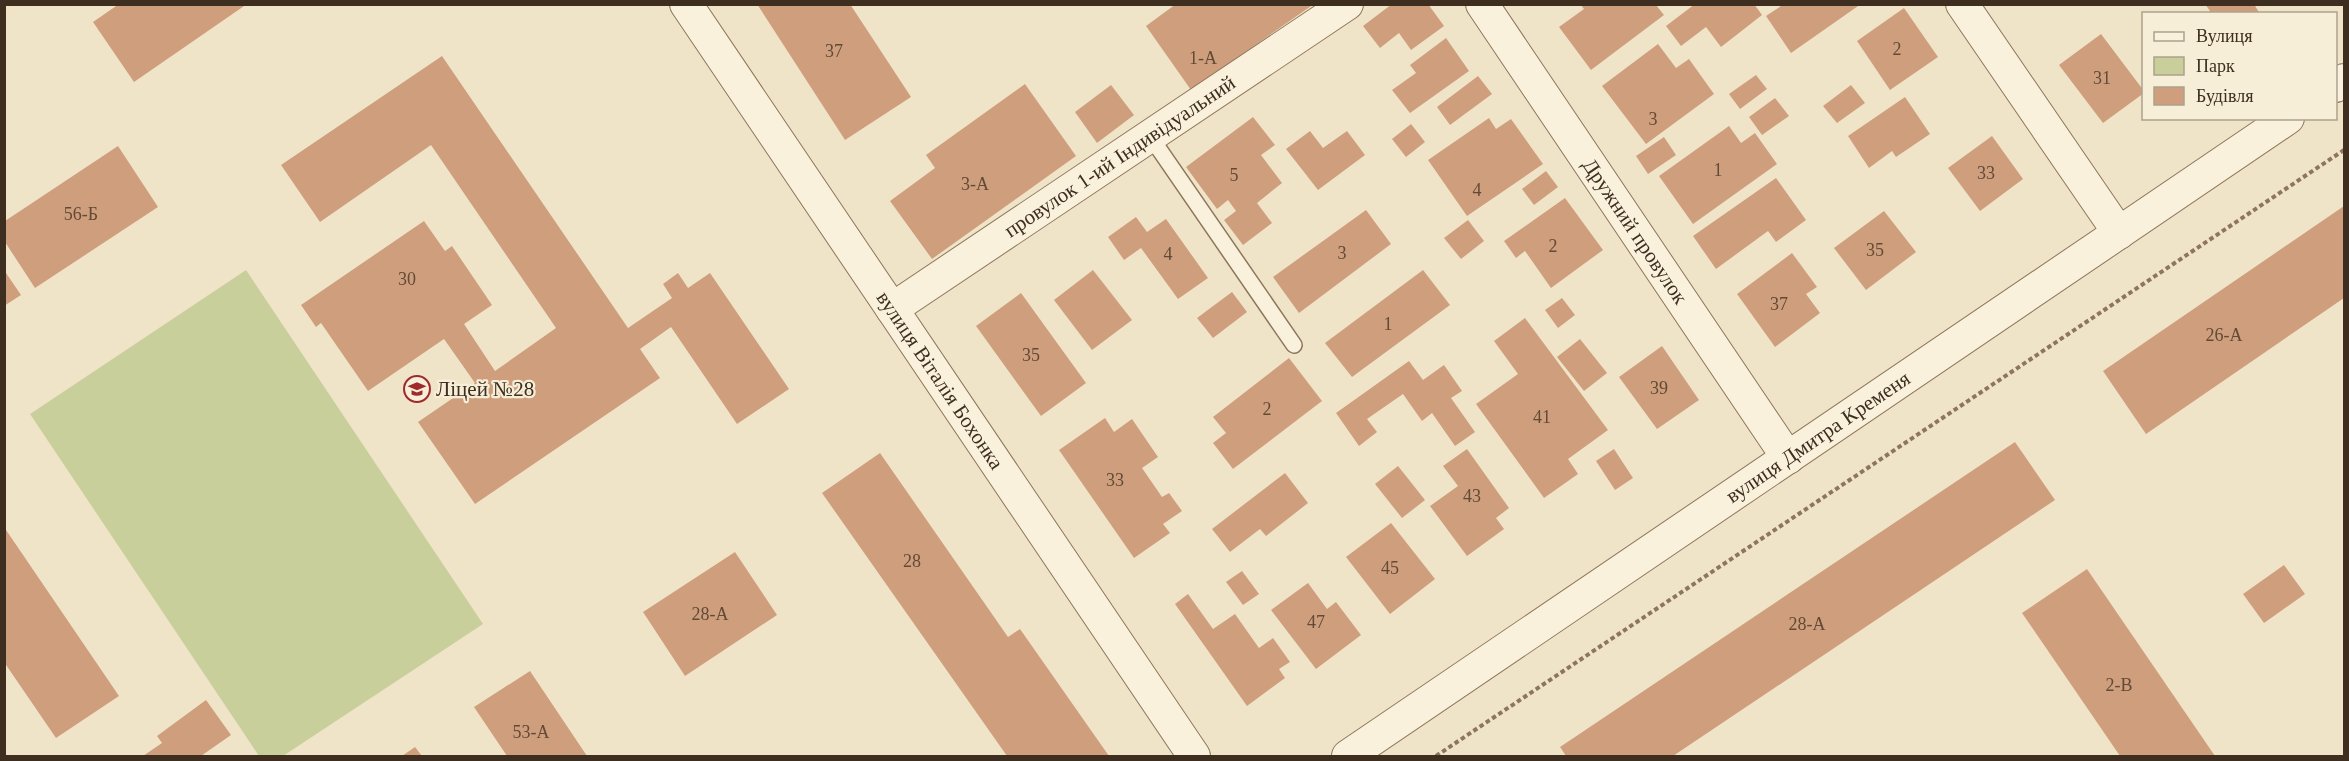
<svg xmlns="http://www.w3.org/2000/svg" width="2349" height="761" font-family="Georgia,serif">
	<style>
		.green { fill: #c9cf9b }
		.building { fill: #cf9f7d }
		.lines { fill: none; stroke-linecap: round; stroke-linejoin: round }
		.service-casing { stroke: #8d765c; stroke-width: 18 }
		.minor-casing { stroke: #8d765c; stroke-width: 34 }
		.path { stroke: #8d765c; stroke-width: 4; stroke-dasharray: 4.5 3; stroke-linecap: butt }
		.service { stroke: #faf1dc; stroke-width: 15 }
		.minor { stroke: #faf1dc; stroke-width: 32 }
		.labels { text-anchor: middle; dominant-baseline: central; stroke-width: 4.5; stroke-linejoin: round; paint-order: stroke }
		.number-label { font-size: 18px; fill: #624a37 }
		.street-label { font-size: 21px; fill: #3d2e20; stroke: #f7eed8 }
		.poi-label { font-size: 21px; fill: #3d2e20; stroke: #f7eed8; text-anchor: start }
	</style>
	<rect width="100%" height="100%" fill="#f0e4c8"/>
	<polygon class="green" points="246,270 483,624 283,756 259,756 30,414"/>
	<g class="building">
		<polygon points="119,4 247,4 134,82 93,22"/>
		<polygon points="757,4 850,4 911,97 845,140"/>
		<polygon points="1176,4 1314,4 1191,90 1146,26"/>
		<polygon points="1392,4 1428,4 1444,26 1411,50 1399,33 1380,48 1363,26"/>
		<polygon points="1695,4 1754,4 1762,15 1721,47 1706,27 1681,46 1666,26"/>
		<polygon points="1784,4 1861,4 1791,53 1766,16"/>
		<polygon points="2205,4 2254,4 2260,14 2206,14 2210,11"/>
		<polygon points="1581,5 1656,5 1664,15 1591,70 1559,27 1584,9"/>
		<polygon points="1904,8 1938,57 1890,90 1857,41"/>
		<polygon points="2101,34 2144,91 2144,93 2103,123 2059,65"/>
		<polygon points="1446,38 1469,71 1410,113 1392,90 1416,73 1410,65"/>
		<polygon points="1658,44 1676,68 1689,59 1714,94 1646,144 1602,86"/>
		<polygon points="442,56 628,328 672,298 663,284 678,273 688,288 710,273 789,389 737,424 671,327 640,349 660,378 475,504 418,422 475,383 444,339 368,391 321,323 316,327 301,305 424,221 445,251 452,246 492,305 464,324 495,371 556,328 431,145 320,222 281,165"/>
		<polygon points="1756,75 1767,89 1740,109 1729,94"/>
		<polygon points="1478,76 1492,94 1450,125 1437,107"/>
		<polygon points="1025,84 1076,156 932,259 890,201 935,168 926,155"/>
		<polygon points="1111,85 1134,115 1097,143 1075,112"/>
		<polygon points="1851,85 1865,103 1837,123 1823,106"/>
		<polygon points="1905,97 1930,134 1896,157 1892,151 1869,168 1848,136"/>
		<polygon points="1775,98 1789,116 1762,135 1749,117"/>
		<polygon points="1253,117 1275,145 1261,155 1282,183 1257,203 1272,223 1243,245 1224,220 1236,211 1228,200 1217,209 1186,167"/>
		<polygon points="1489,118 1496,129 1511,119 1543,164 1467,216 1428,160"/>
		<polygon points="1411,124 1425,142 1406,157 1392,139"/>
		<polygon points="1729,126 1741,143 1755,133 1777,164 1693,224 1659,176"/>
		<polygon points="1310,131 1323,148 1347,131 1365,155 1318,190 1286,149"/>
		<polygon points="1992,136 2023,179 1980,211 1948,168"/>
		<polygon points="1664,137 1676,155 1648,174 1636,156"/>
		<polygon points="118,146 158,207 35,288 5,242 5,221"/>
		<polygon points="1546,171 1558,187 1534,205 1522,189"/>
		<polygon points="1776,178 1806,220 1776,242 1768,231 1716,269 1693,236"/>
		<polygon points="1565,198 1603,250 1551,288 1525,251 1516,258 1504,241"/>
		<polygon points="2344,206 2344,298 2146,434 2103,371"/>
		<polygon points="1366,210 1391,244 1299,313 1273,277"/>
		<polygon points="1884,211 1916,252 1866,290 1834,248"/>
		<polygon points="1136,217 1147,232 1166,219 1208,278 1178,299 1141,248 1124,260 1108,237"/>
		<polygon points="1468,220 1484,241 1461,259 1444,238"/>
		<polygon points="1792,253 1817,287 1806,294 1820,313 1775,347 1737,294"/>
		<polygon points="4,270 21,295 4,306"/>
		<polygon points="1093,270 1132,320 1092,350 1054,300"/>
		<polygon points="1423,270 1450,305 1352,377 1325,343"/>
		<polygon points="1232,292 1247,312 1213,338 1197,318"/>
		<polygon points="1021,293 1086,383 1041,416 976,326"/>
		<polygon points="1562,298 1575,315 1558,328 1545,310"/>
		<polygon points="1525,318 1608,430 1568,459 1578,474 1544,498 1476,404 1518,374 1494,341"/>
		<polygon points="1580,339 1607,373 1584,391 1557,357"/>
		<polygon points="1662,346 1699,400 1657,429 1619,377"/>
		<polygon points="1289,358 1322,401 1233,469 1213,443 1226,433 1213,417"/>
		<polygon points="1409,361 1423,380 1444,365 1462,391 1451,398 1475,432 1455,446 1432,413 1422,421 1403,394 1367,419 1377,432 1359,446 1336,413"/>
		<polygon points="1105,418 1114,432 1132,419 1158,457 1142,468 1162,497 1169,493 1182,511 1163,524 1170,533 1134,558 1059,450"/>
		<polygon points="2015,442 2055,500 1673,756 1566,756 1560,747"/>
		<polygon points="1467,449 1509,508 1496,518 1504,529 1467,556 1430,506 1458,486 1443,466"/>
		<polygon points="1614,449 1633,478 1615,490 1596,461"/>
		<polygon points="880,453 1008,637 1020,629 1109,756 1007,756 822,493"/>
		<polygon points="1398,466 1425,500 1402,518 1375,484"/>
		<polygon points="1285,473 1308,503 1266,536 1260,529 1230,552 1212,529"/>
		<polygon points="1391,523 1435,579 1390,614 1346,557"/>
		<polygon points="4,527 119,696 56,738 4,662"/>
		<polygon points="735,552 777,615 685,676 643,612"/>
		<polygon points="2284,565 2305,594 2264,623 2243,594"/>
		<polygon points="2087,569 2215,756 2120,756 2022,613"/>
		<polygon points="1242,571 1259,594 1243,605 1226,582"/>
		<polygon points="1308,583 1327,609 1336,602 1361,635 1316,669 1271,610"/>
		<polygon points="1188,594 1213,629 1235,614 1259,648 1273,638 1290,662 1279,669 1285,678 1247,706 1175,604"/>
		<polygon points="530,671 587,756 507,756 474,707"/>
		<polygon points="206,700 231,735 201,756 143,756 162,743 157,736"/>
		<polygon points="415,747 422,756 402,756"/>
	</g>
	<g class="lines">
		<defs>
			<polyline id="service" points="1150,136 1294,345"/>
			<g id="minor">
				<path id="s1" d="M686,4L1194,756"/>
				<path id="s2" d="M1482,4L1788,458"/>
				<polyline points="1962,4 2119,233"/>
				<polyline points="2336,86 2344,80"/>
				<path id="s3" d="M892,309L1347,4"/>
				<path id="s4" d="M1348,756L2288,118"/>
			</g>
		</defs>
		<use href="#service" class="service-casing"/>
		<use href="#minor" class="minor-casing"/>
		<polyline class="path" points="1436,756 2344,150"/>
		<use href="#service" class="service"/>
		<use href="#minor" class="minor"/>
	</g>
	<defs>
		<symbol id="school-ring" viewBox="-11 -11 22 22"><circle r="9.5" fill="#f7eed8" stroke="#9e2a2b" stroke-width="1.5"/><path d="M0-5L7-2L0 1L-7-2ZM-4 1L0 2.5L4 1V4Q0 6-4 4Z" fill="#9e2a2b"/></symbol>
	</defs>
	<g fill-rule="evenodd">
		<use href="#school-ring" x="402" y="374" width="30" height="30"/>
	</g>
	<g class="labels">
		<g class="number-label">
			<text x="1897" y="49">2</text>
			<text x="834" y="51">37</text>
			<text x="1203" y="58">1-А</text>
			<text x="2102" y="78">31</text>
			<text x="1653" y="119">3</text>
			<text x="1718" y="170">1</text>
			<text x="1986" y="173">33</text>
			<text x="1234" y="175">5</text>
			<text x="975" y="184">3-А</text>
			<text x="1477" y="190">4</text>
			<text x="81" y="214">56-Б</text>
			<text x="1553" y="246">2</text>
			<text x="1875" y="250">35</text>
			<text x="1342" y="253">3</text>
			<text x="1168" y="254">4</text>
			<text x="407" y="279">30</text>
			<text x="1779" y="304">37</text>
			<text x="1388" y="324">1</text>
			<text x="2224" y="335">26-А</text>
			<text x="1031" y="355">35</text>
			<text x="1659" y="388">39</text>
			<text x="1267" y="409">2</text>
			<text x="1542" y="417">41</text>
			<text x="1115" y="480">33</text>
			<text x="1472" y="496">43</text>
			<text x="912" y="561">28</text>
			<text x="1390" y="568">45</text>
			<text x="710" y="614">28-А</text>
			<text x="1316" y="622">47</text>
			<text x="1807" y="624">28-А</text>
			<text x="2119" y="685">2-В</text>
			<text x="531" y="732">53-А</text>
		</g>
		<g class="street-label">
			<text stroke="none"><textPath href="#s3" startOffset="274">провулок 1-ий Індивідуальний</textPath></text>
			<text stroke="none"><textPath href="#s2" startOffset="274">Дружний провулок</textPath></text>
			<text stroke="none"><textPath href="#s1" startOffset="454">вулиця Віталія Бохонка</textPath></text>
			<text stroke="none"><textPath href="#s4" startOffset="568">вулиця Дмитра Кременя</textPath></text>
		</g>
		<g class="poi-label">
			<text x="436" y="389">Ліцей №28</text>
		</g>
	</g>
	<rect width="2349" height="761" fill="none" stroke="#3d2e20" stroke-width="12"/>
	<rect x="2142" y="12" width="195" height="108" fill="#f7eed8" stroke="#ada18e" stroke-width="1.5"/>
	<rect x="2154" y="32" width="30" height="9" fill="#faf1dc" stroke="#ada18e" stroke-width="1.5"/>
	<text x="2196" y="42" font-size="18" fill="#3d2e20">Вулиця</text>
	<rect x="2154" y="57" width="30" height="18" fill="#c9cf9b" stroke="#ada18e" stroke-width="1.5"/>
	<text x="2196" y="72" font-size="18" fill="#3d2e20">Парк</text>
	<rect x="2154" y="87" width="30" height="18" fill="#cf9f7d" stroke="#ada18e" stroke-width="1.5"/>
	<text x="2196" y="102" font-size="18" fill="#3d2e20">Будівля</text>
</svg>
